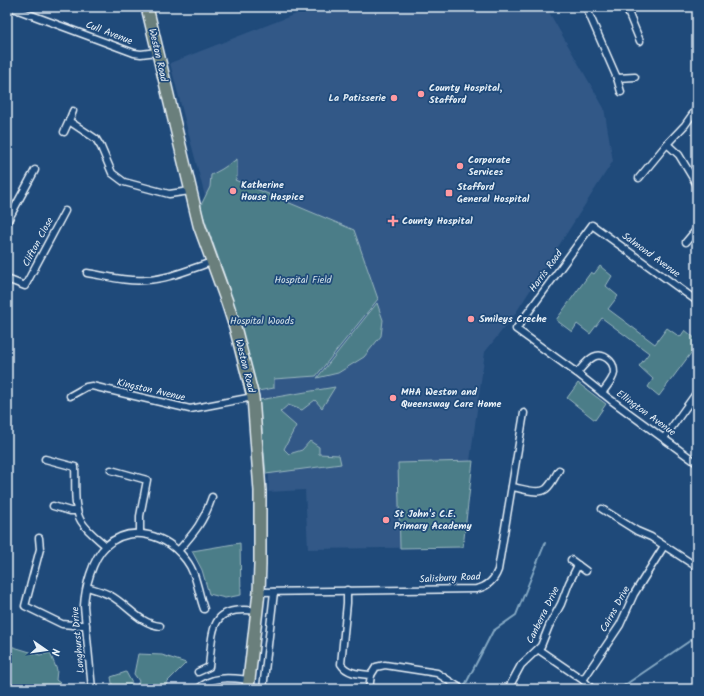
<svg xmlns="http://www.w3.org/2000/svg" width="704" height="696" font-family="Kalam,sans-serif">
	<style>
		.built { fill: #315887 }
		.green { fill: #4c7d88; stroke: #9ab7c0 }
		.lines { fill: none; stroke-linecap: round; stroke-linejoin: round }
		.stream { stroke: #84a8c3; stroke-width: 2 }
		.minor-casing { stroke: #e8f1f8; stroke-width: 9 }
		.trunk-casing { stroke: #e8f1f8; stroke-width: 14 }
		.minor { stroke: #1f4a7a; stroke-width: 6 }
		.trunk { stroke: #6a7f7c; stroke-width: 11 }
		.poi-dot { fill: #ff9aa2; stroke: #1f4a7a; stroke-width: 1.5 }
		.labels { text-anchor: middle; dominant-baseline: central; stroke-width: 3.5; stroke-linejoin: round; paint-order: stroke }
		.street-label { font-size: 10px; fill: #e8f1f8; stroke: #1f4a7a }
		.poi-label { font-size: 10px; font-weight: bold; fill: #e8f1f8; stroke: #1f4a7a; text-anchor: start }
		.park-label { font-size: 10px; fill: #d1e0e7; stroke: #1f4a7a }
	</style>
	<rect width="100%" height="100%" fill="#1f4a7a"/>
	<filter id="ink" filterUnits="userSpaceOnUse"><feTurbulence type="fractalNoise" baseFrequency=".025" numOctaves="2"/><feDisplacementMap in="SourceGraphic" scale="8" xChannelSelector="R" yChannelSelector="G"/><feConvolveMatrix kernelMatrix="1 2 1 2 8 2 1 2 1" color-interpolation-filters="sRGB"/></filter>
	<g filter="url(#ink)">
		<polygon class="built" points="314,7 546,7 604,108 613,161 515,314 485,352 470,461 473,461 463,547 308,549 305,490 268,492 269,473 268,473 259,382 233,303 170,63"/>
		<g class="green">
			<polygon points="237,159 237,177 235,180 354,230 378,299 316,376 274,379 274,388 258,391 227,282 200,207 210,187 211,175 222,169"/>
			<polygon points="600,266 612,276 606,286 618,296 608,309 655,344 667,328 680,337 685,330 697,340 697,345 659,396 648,387 653,379 639,366 649,353 602,318 590,334 577,324 572,332 556,320 591,272 594,274"/>
			<polygon points="377,303 383,320 381,336 364,357 338,373 317,378"/>
			<polygon points="578,383 606,404 595,420 567,398"/>
			<polygon points="335,387 322,408 315,400 302,410 288,405 280,412 296,426 284,449 289,454 302,450 310,441 319,447 319,454 339,455 341,464 266,474 259,400"/>
			<polygon points="473,461 463,547 400,548 398,463"/>
			<polygon points="240,543 241,595 225,598 209,594 202,570 192,551"/>
			<polygon points="7,645 40,655 50,653 57,670 56,680 64,686 78,689 7,689"/>
			<polygon points="138,654 162,655 186,663 168,681 164,689 135,689 139,681 134,674"/>
			<polygon points="126,672 134,687 133,689 113,689 111,677"/>
		</g>
		<g class="lines">
			<g class="stream">
				<polyline points="463,689 493,631 516,615 545,543"/>
				<polyline points="619,689 697,636"/>
			</g>
			<defs>
				<g id="minor">
					<polyline points="10,7 134,53 141,54 157,52"/>
					<polyline points="586,7 617,78 635,77"/>
					<polyline points="626,7 640,41"/>
					<polyline points="617,78 621,92"/>
					<polyline points="73,111 69,121 96,139 101,147 112,173 124,182 169,194 190,191"/>
					<polyline points="64,132 69,121"/>
					<polyline points="667,144 679,155 697,185"/>
					<polyline points="639,178 667,144 685,125 697,108"/>
					<polyline points="7,222 35,170"/>
					<polyline points="686,242 697,229"/>
					<path d="M87,273C106,276 127,282 146,280C169,279 190,269 212,262"/>
					<polyline points="7,279 25,286 65,211"/>
					<polyline points="697,301 592,225 516,329 577,373 611,400 697,463"/>
					<path d="M577,373C586,363 596,347 610,361C613,364 614,369 614,373C613,380 606,387 602,393"/>
					<polyline points="70,396 86,387 92,386 190,409 253,397"/>
					<polyline points="664,438 697,392"/>
					<path d="M45,459L75,467C76,483 73,508 81,521C87,531 97,538 106,546"/>
					<polyline points="111,470 147,480 140,516 140,533"/>
					<path d="M512,487C521,488 538,495 546,489C552,484 555,476 559,470"/>
					<polyline points="53,506 70,511 77,511"/>
					<polyline points="602,509 637,531 651,537 697,567"/>
					<polyline points="39,538 40,549 25,606 62,624 73,625 86,625"/>
					<path d="M178,551C195,532 204,521 212,497"/>
					<polyline points="571,560 586,571"/>
					<path d="M87,587C96,590 105,592 113,597C129,607 141,624 160,626"/>
					<path d="M347,590V603L341,664C347,674 361,674 371,675L369,689"/>
					<path d="M259,592L476,589C487,587 494,581 498,570L524,413"/>
					<polyline points="539,650 583,680 592,689"/>
					<path d="M198,672L209,667C213,630 209,604 257,611"/>
					<polyline points="371,675 376,667 385,665 437,673 460,688"/>
					<polyline points="583,680 620,625 634,594 664,546"/>
					<path d="M92,689L84,606C85,588 92,559 106,546C131,523 167,535 186,560C197,574 198,593 204,609"/>
					<path d="M198,689C213,675 231,678 249,680"/>
					<polyline points="263,689 274,592"/>
					<polyline points="508,689 521,665 541,646 549,626 561,604 569,583 578,565"/>
				</g>
				<polyline id="trunk" points="147,7 199,225 227,302 235,327 253,397 260,491 260,565 259,592 248,689"/>
			</defs>
			<use href="#minor" class="minor-casing"/>
			<use href="#trunk" class="trunk-casing"/>
			<use href="#minor" class="minor"/>
			<use href="#trunk" class="trunk"/>
		</g>
	</g>
	<g class="poi-dot">
		<circle cx="421" cy="94" r="4"/>
		<circle cx="394" cy="98" r="4"/>
		<circle cx="460" cy="166" r="4"/>
		<circle cx="233" cy="191" r="4"/>
		<rect x="445" y="189" width="8" height="8" rx="2"/>
		<path d="M391 215h4v4h4v4h-4v4h-4v-4h-4v-4h4z"/>
		<circle cx="471" cy="319" r="4"/>
		<circle cx="393" cy="398" r="4"/>
		<circle cx="386" cy="520" r="4"/>
	</g>
	<g class="labels">
		<g class="street-label">
			<text transform="translate(109 33) rotate(21)">Cull Avenue</text>
			<text transform="translate(158 55) rotate(77)">Weston Road</text>
			<text transform="translate(38 242) rotate(-62)">Clifton Close</text>
			<text transform="translate(651 255) rotate(36)">Salmond Avenue</text>
			<text transform="translate(546 271) rotate(-54)">Harris Road</text>
			<text transform="translate(245 366) rotate(76)">Weston Road</text>
			<text transform="translate(151 390) rotate(13)">Kingston Avenue</text>
			<text transform="translate(646 413) rotate(36)">Ellington Avenue</text>
			<text transform="translate(450 578) rotate(-3)">Salisbury Road</text>
			<text transform="translate(615 609) rotate(-61)">Cairns Drive</text>
			<text transform="translate(543 615) rotate(-64)">Canberra Drive</text>
			<text transform="translate(78 640) rotate(-95)">Longhurst Drive</text>
		</g>
		<g class="poi-label">
			<text x="429" y="88">County Hospital,<tspan x="429" dy="12">Stafford</tspan></text>
			<text x="386" y="98" text-anchor="end">La Patisserie</text>
			<text x="468" y="160">Corporate<tspan x="468" dy="12">Services</tspan></text>
			<text x="241" y="185">Katherine<tspan x="241" dy="12">House Hospice</tspan></text>
			<text x="457" y="187">Stafford<tspan x="457" dy="12">General Hospital</tspan></text>
			<text x="402" y="221">County Hospital</text>
			<text x="479" y="319">Smileys Creche</text>
			<text x="401" y="392">MHA Weston and<tspan x="401" dy="12">Queensway Care Home</tspan></text>
			<text x="394" y="514">St John's C.E.<tspan x="394" dy="12">Primary Academy</tspan></text>
		</g>
		<g class="park-label">
			<text x="303" y="280">Hospital Field</text>
			<text x="262" y="321">Hospital Woods</text>
		</g>
	</g>
	<rect width="704" height="696" fill="none" stroke="#1f4a7a" stroke-width="24"/>
	<rect x="12" y="12" width="680" height="672" fill="none" stroke="#e8f1f8" stroke-width="1.5" filter="url(#ink)"/>
	<g transform="translate(46 650) rotate(103)" stroke="#1f4a7a" stroke-width="3" paint-order="stroke">
	<path d="M0-3L7 15L0 10L-7 15Z" fill="#e8f1f8"/>
	<text y="-6" font-size="11" font-weight="bold" text-anchor="middle" fill="#e8f1f8">N</text>
	</g>
</svg>
